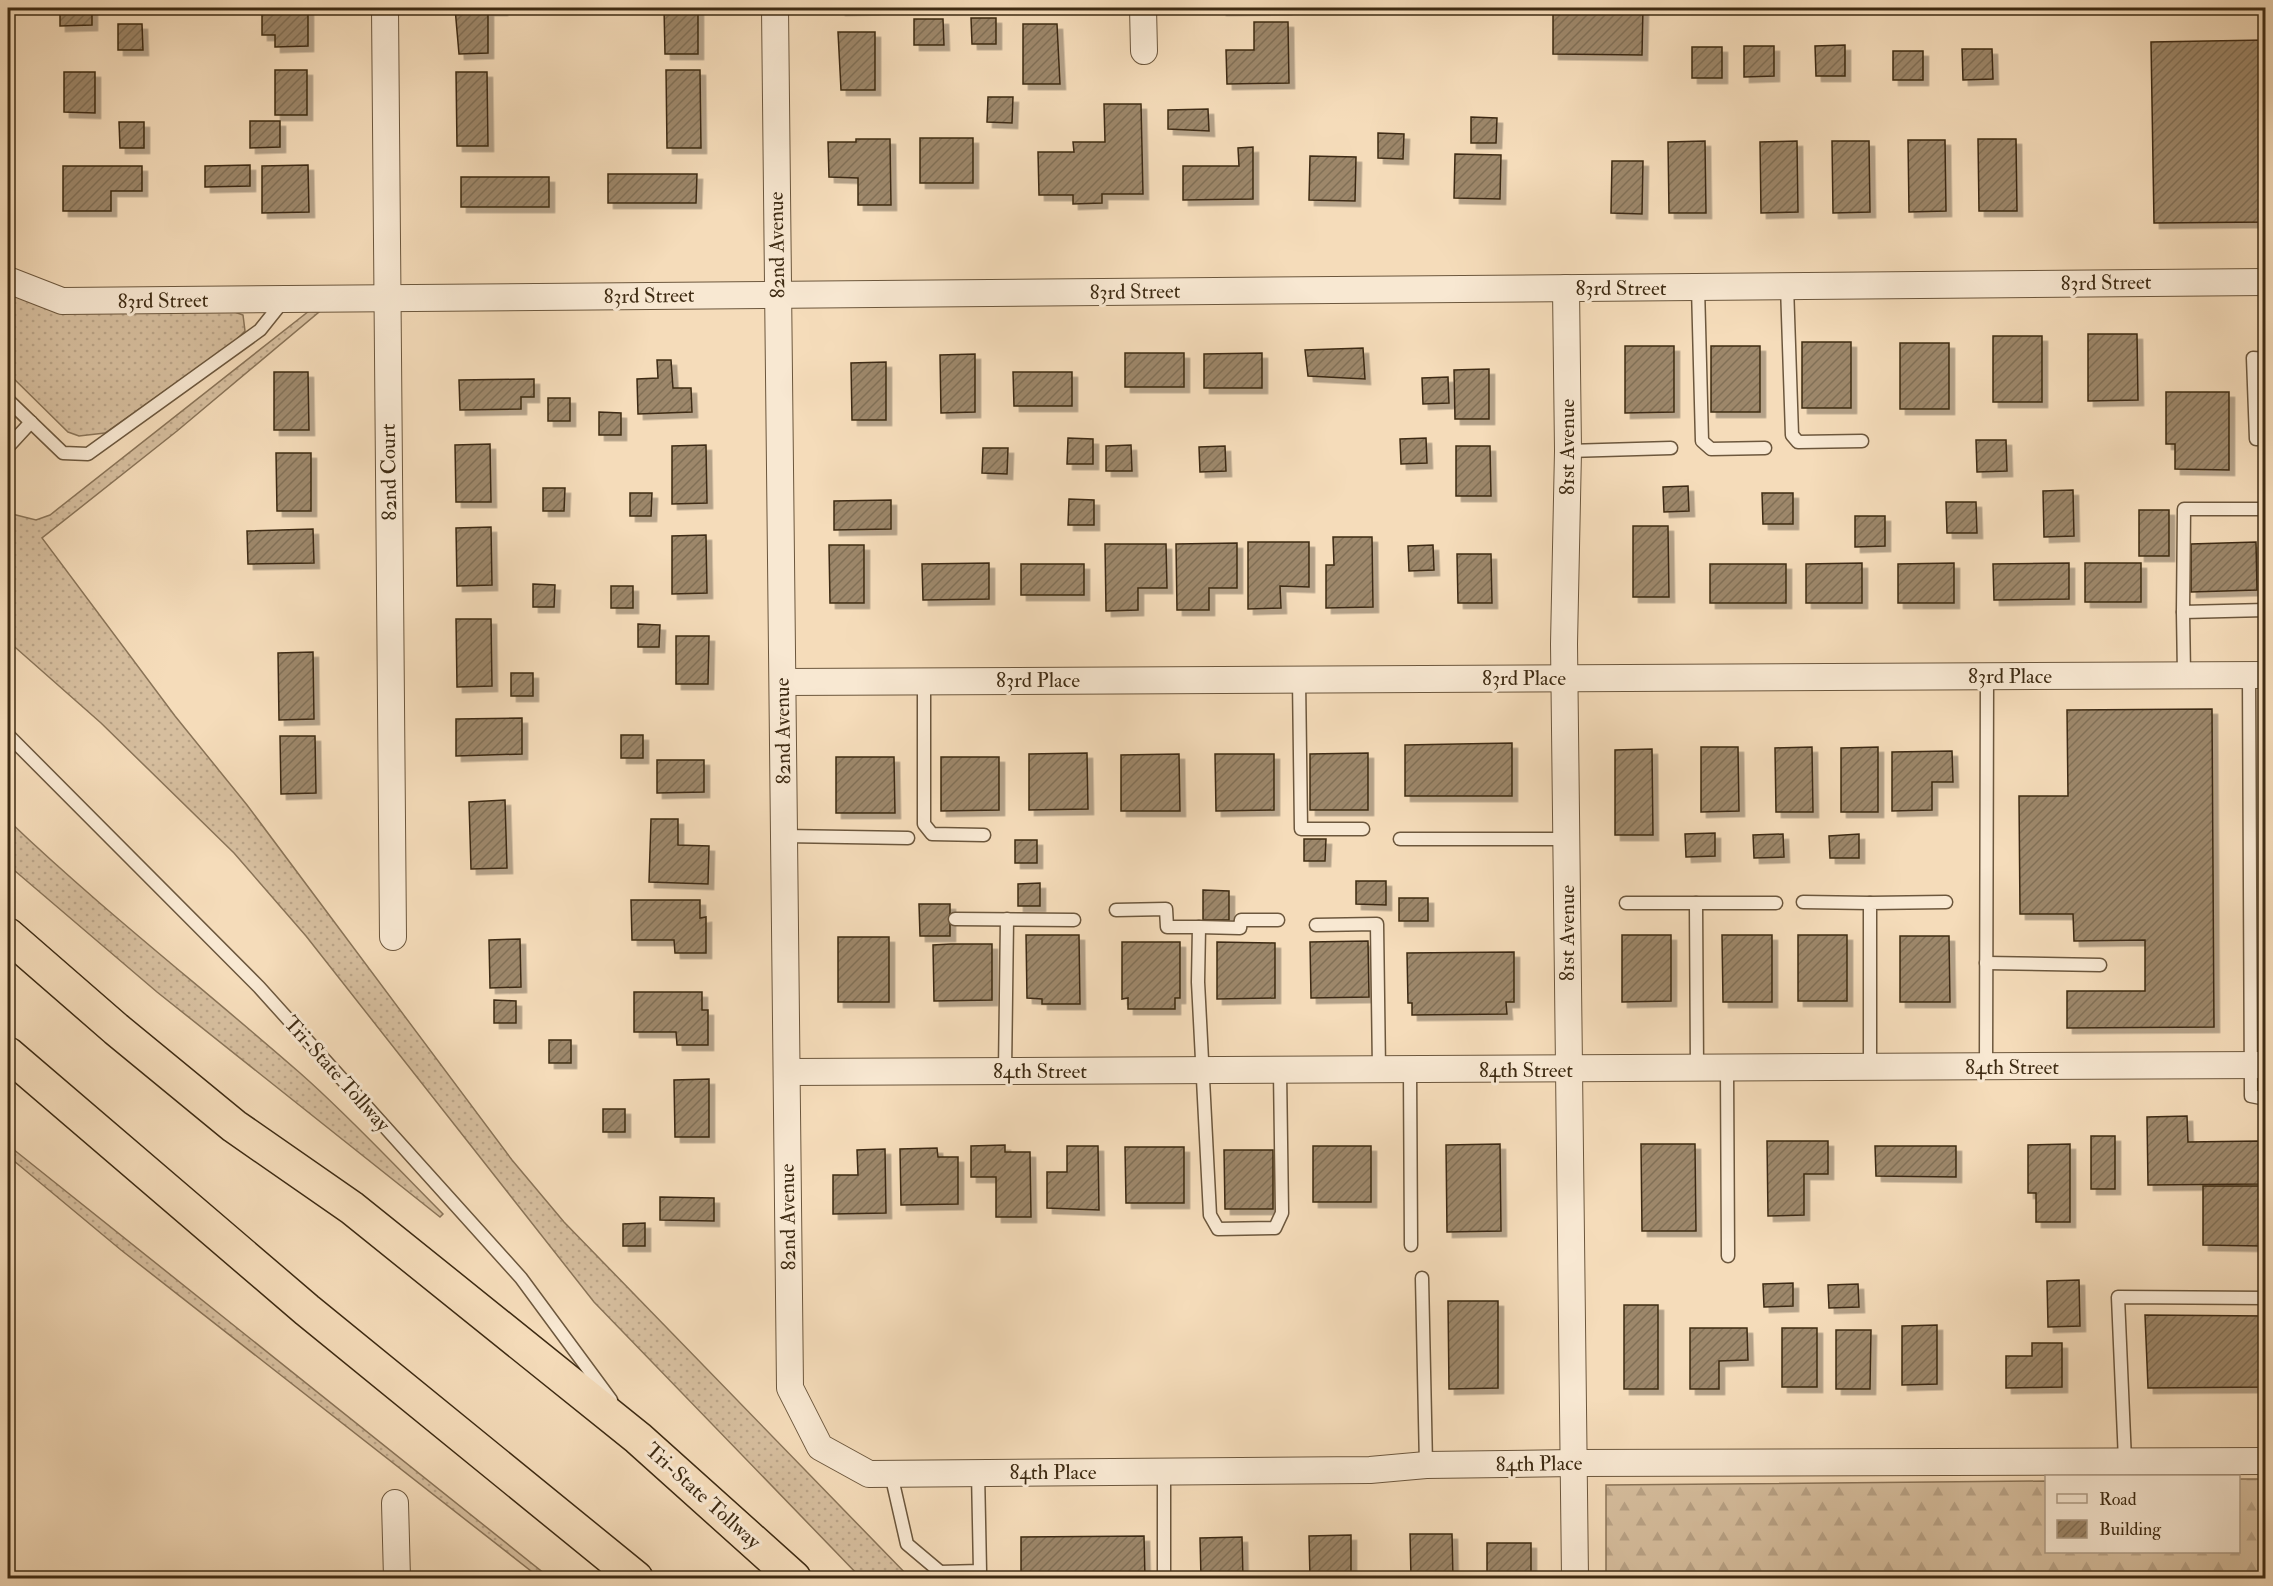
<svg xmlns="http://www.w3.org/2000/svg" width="2273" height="1586" font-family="'IM FELL Double Pica',serif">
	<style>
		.grass { fill: url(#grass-dots); stroke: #8a7458; stroke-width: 1.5 }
		.forest { fill: url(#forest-firs); stroke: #8a7458; stroke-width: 1.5 }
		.building { fill: url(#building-hatch); stroke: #3e2b13; stroke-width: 1.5; filter: url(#shadow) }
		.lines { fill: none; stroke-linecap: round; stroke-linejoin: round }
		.lane-casing { stroke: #6c573d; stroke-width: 15 }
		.street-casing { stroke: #6c573d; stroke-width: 28 }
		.highway-casing { stroke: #3e2b13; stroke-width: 36 }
		.lane { stroke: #f8e8d2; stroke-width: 12 }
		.street { stroke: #f8e8d2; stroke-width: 26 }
		.highway { stroke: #f5dcba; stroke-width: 33 }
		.labels { text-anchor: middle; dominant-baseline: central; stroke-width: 6; stroke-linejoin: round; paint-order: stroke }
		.street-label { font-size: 21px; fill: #3e2b13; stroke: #f8e8d2 }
	</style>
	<defs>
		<pattern id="grass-dots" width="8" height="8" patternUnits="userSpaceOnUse" patternTransform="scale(1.5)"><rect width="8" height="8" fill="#d6be9e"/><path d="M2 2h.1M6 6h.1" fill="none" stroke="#b9a387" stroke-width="1.8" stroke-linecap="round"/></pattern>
		<pattern id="forest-firs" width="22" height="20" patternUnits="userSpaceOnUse" patternTransform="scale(1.5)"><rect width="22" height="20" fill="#d6be9e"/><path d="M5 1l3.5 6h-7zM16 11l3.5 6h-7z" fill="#b9a387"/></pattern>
		<pattern id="building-hatch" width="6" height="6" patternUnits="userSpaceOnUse" patternTransform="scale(1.5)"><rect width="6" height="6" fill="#9d876a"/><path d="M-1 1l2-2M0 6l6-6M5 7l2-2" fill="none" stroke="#816f56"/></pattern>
		<filter id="shadow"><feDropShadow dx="5.5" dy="5.5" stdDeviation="0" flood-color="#0004"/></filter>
	</defs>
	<rect width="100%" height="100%" fill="#f5dcba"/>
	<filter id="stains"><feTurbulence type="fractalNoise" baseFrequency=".00333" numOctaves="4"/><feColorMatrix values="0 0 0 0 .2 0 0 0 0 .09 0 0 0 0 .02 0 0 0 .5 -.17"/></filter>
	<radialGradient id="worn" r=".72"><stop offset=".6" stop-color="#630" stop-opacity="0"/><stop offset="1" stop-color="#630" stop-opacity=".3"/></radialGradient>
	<g class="grass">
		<polygon points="8,290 37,305 62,311 232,311 243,315 245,331 234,342 105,433 79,436 68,432 8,373"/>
		<polygon points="309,311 319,312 177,431 42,538 175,716 247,805 512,1160 564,1222 910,1578 861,1578 594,1302 306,936 234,853 101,723 8,641 8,513 36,520 50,515"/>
		<path d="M8,820C101,909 203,988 300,1073C350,1117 396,1167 443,1214L440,1217L157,992L8,865Z"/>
		<polygon points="8,1145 550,1578 540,1578 121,1250 8,1156"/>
	</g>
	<polygon class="forest" points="2239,1479 2265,1479 2265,1578 1606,1578 1606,1485 2046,1481 2046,1552 2238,1552"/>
	<g class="building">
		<polygon points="60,8 92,8 92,25 60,26"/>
		<polygon points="262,8 308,8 308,46 275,47 275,35 262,35"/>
		<polygon points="455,8 502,8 502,10 488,10 488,53 459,54"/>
		<polygon points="664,8 698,8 698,54 665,54"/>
		<polygon points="840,8 874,8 874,9 840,10"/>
		<polygon points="1221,8 1286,8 1286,9 1221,10"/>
		<polygon points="1553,8 1643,8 1642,55 1553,54"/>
		<polygon points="971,18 996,18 996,44 972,44"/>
		<polygon points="914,19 943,19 944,45 914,45"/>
		<polygon points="1254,22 1288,22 1289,83 1227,84 1226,50 1254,50"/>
		<polygon points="118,24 142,24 143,50 118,50"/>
		<polygon points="1023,24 1057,24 1060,84 1023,84"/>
		<polygon points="838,32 875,32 875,90 841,90"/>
		<polygon points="2265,40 2266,222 2154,223 2151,42"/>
		<polygon points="1845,45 1845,76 1816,76 1815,46"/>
		<polygon points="1744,46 1774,46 1774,76 1744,77"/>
		<rect x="1692" y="47" width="30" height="31"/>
		<polygon points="1962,49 1992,49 1993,79 1963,80"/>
		<rect x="1893" y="51" width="30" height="29"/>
		<rect x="275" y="70" width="32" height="45"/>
		<polygon points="666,70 700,70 701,148 667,148"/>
		<polygon points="64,72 95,72 95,113 64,112"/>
		<polygon points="456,72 487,72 488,146 457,146"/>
		<polygon points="988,97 1013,97 1012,123 987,122"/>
		<polygon points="1104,104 1141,104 1143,194 1102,194 1102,203 1073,204 1073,195 1039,195 1038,152 1074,152 1073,142 1105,142"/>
		<polygon points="1208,109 1209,131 1168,129 1168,110"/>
		<polygon points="1471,117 1497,118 1496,143 1471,143"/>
		<polygon points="250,121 280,121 280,147 250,148"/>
		<polygon points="119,122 144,122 144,148 120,148"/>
		<polygon points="1378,133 1404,134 1403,159 1378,158"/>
		<rect x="920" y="138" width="53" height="45"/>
		<polygon points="856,139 890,139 891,205 858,205 858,178 829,177 828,142 856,142"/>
		<polygon points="1978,139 2016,139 2017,211 1979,211"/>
		<polygon points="1908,140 1945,140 1946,211 1909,212"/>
		<polygon points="1705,141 1706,213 1669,213 1668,142"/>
		<polygon points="1797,141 1798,212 1761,213 1760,142"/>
		<polygon points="1832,141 1869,141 1870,212 1833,213"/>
		<polygon points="1253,147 1253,199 1183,200 1183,166 1239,166 1238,148"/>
		<polygon points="1455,154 1501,155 1500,199 1454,198"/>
		<polygon points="1310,156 1356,157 1355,201 1309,200"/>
		<polygon points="1612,161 1643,161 1642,214 1611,213"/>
		<polygon points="250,165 250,186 205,187 205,166"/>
		<polygon points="308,165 309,212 262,213 262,166"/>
		<polygon points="63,166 142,166 142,191 111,191 111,211 63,211"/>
		<polygon points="608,174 697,174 696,203 608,203"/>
		<rect x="461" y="177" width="88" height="30"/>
		<polygon points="2088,334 2137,334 2138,400 2088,401"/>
		<rect x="1993" y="336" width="49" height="66"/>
		<rect x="1802" y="342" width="49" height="66"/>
		<rect x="1900" y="343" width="49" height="66"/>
		<polygon points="1625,346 1674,346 1674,412 1625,413"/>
		<rect x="1711" y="346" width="49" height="66"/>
		<polygon points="1363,348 1365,379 1308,376 1305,350"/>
		<rect x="1125" y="353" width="59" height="34"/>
		<polygon points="1262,353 1262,388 1204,388 1204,354"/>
		<polygon points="975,354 975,412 941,413 940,355"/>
		<polygon points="657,360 671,360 673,388 691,388 692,412 638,414 637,379 658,378"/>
		<polygon points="886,362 886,420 852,420 851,363"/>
		<polygon points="1489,369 1489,419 1455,419 1454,370"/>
		<polygon points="274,372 308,372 309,430 274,430"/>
		<polygon points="1013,372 1072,372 1072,406 1014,406"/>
		<polygon points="1448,377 1449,403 1423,404 1422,378"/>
		<polygon points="534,379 534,397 521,397 521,409 460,410 459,380"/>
		<polygon points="2166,392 2229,392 2229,470 2175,469 2175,444 2166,444"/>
		<rect x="548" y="398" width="22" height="23"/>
		<polygon points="599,412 621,413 621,435 599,435"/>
		<polygon points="1068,438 1093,439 1093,464 1067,464"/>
		<polygon points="1426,438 1427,463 1401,464 1400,439"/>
		<polygon points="1976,440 2006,440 2007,471 1977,472"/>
		<polygon points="490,444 491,502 456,502 455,445"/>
		<polygon points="706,445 707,503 672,504 672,446"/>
		<polygon points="1131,445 1132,471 1106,471 1106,446"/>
		<polygon points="1225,446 1226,471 1200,472 1199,447"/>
		<polygon points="1456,446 1490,446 1491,496 1456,496"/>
		<polygon points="983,448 1008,448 1007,474 982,473"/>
		<polygon points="276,453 311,453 311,511 277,511"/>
		<polygon points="1688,486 1689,511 1664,512 1663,487"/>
		<polygon points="543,488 565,488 564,511 543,511"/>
		<polygon points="2073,490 2074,536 2044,537 2043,491"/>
		<polygon points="630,493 652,493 651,516 630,516"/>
		<polygon points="1762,493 1793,493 1793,524 1763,524"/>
		<polygon points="1069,499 1094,500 1094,525 1068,525"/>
		<polygon points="891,500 891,529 834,530 834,501"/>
		<polygon points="1946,502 1976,502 1977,533 1947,533"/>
		<rect x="2139" y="510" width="30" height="46"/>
		<polygon points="1855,516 1885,516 1885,546 1855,547"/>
		<polygon points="1633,526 1668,526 1669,597 1633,597"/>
		<polygon points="491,527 492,585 457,586 456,528"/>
		<polygon points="313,529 314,563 248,564 247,531"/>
		<polygon points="706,535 707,593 672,594 672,536"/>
		<polygon points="1333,537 1372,537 1373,607 1326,608 1326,565 1334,565"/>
		<polygon points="1248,542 1309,542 1309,587 1280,586 1281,608 1248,609"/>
		<polygon points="2256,542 2257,590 2191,592 2191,544"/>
		<polygon points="1237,543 1237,588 1209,588 1209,610 1177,610 1176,544"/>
		<polygon points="1105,544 1166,544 1167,588 1138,588 1138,610 1106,611"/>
		<polygon points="829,545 864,545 864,603 830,603"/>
		<polygon points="1433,545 1434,570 1409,571 1408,546"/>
		<polygon points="1457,554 1491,554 1492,603 1458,603"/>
		<polygon points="989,563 989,599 923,600 922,564"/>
		<polygon points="1862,563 1862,603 1806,603 1806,564"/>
		<polygon points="1954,563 1954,603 1898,603 1898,564"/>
		<polygon points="2069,563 2069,599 1994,600 1993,564"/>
		<rect x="2085" y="563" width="56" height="39"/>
		<rect x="1021" y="564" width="63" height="31"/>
		<rect x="1710" y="564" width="76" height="39"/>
		<polygon points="533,584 555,585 554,607 533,607"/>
		<rect x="611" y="586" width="22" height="22"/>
		<polygon points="456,619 491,619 492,686 457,687"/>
		<polygon points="638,624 660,625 659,647 638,647"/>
		<polygon points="676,636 709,636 708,684 676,684"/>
		<polygon points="313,652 314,719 279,720 278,653"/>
		<rect x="511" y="673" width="22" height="23"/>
		<polygon points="2212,709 2214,1027 2067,1028 2067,991 2145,991 2145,940 2074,941 2073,914 2020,914 2019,796 2068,796 2067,710"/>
		<polygon points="522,718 522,754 456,756 456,719"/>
		<rect x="621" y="735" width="22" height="23"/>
		<polygon points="280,736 315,736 316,793 281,794"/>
		<polygon points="1512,743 1512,796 1405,796 1405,745"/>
		<polygon points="1701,747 1738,747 1739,811 1701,812"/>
		<polygon points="1812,747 1813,812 1776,812 1775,748"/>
		<polygon points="1878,747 1878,812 1841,812 1841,748"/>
		<polygon points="1652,749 1653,835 1615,835 1615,750"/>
		<polygon points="1952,751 1953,782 1932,782 1932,810 1892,811 1892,752"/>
		<polygon points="1087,753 1088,809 1029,810 1029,754"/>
		<polygon points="1368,753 1368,810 1310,810 1310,754"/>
		<polygon points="1179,754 1180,811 1121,811 1121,755"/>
		<polygon points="1215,754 1274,754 1274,810 1216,811"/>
		<polygon points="836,757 894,757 895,813 836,813"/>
		<polygon points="941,757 999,757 999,810 941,811"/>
		<polygon points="657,760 704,760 704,792 657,793"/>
		<polygon points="505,800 507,868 471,869 469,802"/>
		<polygon points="651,819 678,819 678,845 709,846 708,884 649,882"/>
		<polygon points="1715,833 1715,856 1686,857 1685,834"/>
		<polygon points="1783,834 1784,857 1754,858 1753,835"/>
		<polygon points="1859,834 1859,858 1830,858 1829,836"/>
		<polygon points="1304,839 1326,839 1325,861 1304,861"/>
		<rect x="1015" y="840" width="22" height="23"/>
		<polygon points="1356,881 1386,881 1386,905 1356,904"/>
		<polygon points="1040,883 1040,906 1018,906 1018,884"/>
		<polygon points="1203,890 1229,891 1229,920 1203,920"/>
		<rect x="1399" y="898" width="29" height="23"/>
		<polygon points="631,900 700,900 700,918 706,917 706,953 675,953 674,940 632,940"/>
		<polygon points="919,904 950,904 950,936 920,936"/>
		<polygon points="1026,935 1079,935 1080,1004 1042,1004 1042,999 1027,998"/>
		<polygon points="1622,935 1671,935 1671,1001 1622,1002"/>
		<polygon points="1722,935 1772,935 1772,1002 1723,1002"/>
		<rect x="1798" y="935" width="49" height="66"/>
		<polygon points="1900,936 1949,936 1950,1002 1900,1002"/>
		<rect x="838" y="937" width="51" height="65"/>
		<polygon points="520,939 521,987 490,988 489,940"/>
		<polygon points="1368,941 1369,997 1311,998 1310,942"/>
		<polygon points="1122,942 1180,942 1180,998 1175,998 1175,1009 1128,1009 1128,998 1122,999"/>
		<polygon points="1217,942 1275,943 1275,998 1217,999"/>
		<polygon points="951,944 992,944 992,1000 934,1001 933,945"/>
		<polygon points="1514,952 1514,1002 1506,1002 1507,1014 1412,1015 1412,1003 1408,1003 1407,953"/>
		<polygon points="634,992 702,992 702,1010 708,1010 708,1045 677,1045 676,1032 634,1032"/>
		<polygon points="494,1000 516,1001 516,1023 494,1023"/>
		<rect x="549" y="1040" width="22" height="23"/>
		<polygon points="709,1079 709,1137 675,1137 674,1080"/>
		<rect x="603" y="1109" width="22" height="23"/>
		<polygon points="2187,1116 2188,1142 2259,1141 2259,1184 2148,1185 2147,1117"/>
		<rect x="2091" y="1136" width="24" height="53"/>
		<polygon points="1767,1141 1828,1141 1828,1174 1804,1174 1804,1215 1768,1216"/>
		<polygon points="1500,1144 1501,1231 1447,1232 1446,1145"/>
		<polygon points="1641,1144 1695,1144 1696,1231 1642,1231"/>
		<polygon points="2070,1144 2070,1222 2036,1222 2036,1193 2028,1193 2028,1145"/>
		<polygon points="1005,1145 1005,1152 1030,1152 1031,1217 996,1217 996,1177 971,1177 971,1146"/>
		<polygon points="1067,1146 1098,1146 1099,1210 1047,1208 1047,1172 1067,1172"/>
		<rect x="1313" y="1146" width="58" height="56"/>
		<polygon points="1875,1146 1956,1146 1956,1177 1876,1176"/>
		<polygon points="1125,1147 1184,1147 1184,1203 1126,1203"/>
		<polygon points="937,1148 938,1157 958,1157 958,1204 901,1205 900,1149"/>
		<polygon points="885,1149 886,1213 833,1214 833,1175 858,1175 857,1150"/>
		<polygon points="1224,1150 1273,1150 1273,1209 1225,1209"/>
		<polygon points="2203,1186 2261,1186 2261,1246 2203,1245"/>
		<polygon points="660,1197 714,1198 714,1221 660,1220"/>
		<polygon points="645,1223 645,1246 623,1246 623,1224"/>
		<polygon points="2079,1280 2080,1326 2048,1327 2047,1281"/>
		<polygon points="1793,1283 1793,1306 1764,1307 1763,1284"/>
		<polygon points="1858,1284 1859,1307 1829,1308 1828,1285"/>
		<polygon points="1448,1301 1498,1301 1498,1388 1449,1389"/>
		<rect x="1624" y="1305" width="34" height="84"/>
		<polygon points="2145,1315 2266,1316 2266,1387 2148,1388"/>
		<polygon points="1937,1325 1937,1384 1902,1385 1902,1326"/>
		<polygon points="1690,1328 1747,1328 1748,1360 1719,1361 1719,1389 1690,1389"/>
		<rect x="1782" y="1328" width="35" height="59"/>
		<polygon points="1836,1330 1871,1330 1870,1389 1836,1389"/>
		<polygon points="2032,1343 2062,1343 2062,1387 2006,1388 2006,1356 2032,1356"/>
		<polygon points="1410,1534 1452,1534 1453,1578 1411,1578"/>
		<polygon points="1351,1535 1351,1578 1310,1578 1309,1536"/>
		<polygon points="1144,1536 1145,1578 1021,1578 1021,1537"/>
		<polygon points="1242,1537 1243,1578 1201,1578 1200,1538"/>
		<rect x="1487" y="1543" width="44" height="35"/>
	</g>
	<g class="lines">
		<defs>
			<g id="lane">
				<polyline points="1787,286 1792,435 1798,442 1862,441"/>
				<polyline points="1698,287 1702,441 1711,449 1765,448"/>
				<polyline points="2266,359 2253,358 2256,439 2266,439"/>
				<polyline points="8,400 63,453 88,454 260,330 284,300"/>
				<polyline points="8,447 31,422"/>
				<polyline points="1568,451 1671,448"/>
				<polyline points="2266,509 2184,509 2183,612 2266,610"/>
				<polyline points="2183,612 2184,675"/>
				<polyline points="2249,675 2251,1096 2266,1099"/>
				<polyline points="1299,679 1301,829 1363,829"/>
				<polyline points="924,681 924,824 932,834 984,835"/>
				<polyline points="8,735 259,987 521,1278 611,1400"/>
				<polyline points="784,836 908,838"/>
				<polyline points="1400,839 1567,839"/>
				<polyline points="1803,902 1870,903"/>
				<polyline points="1626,903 1776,903"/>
				<polyline points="1696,903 1697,1069"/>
				<polyline points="1116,910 1166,909 1167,927 1199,927 1198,982 1210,1215 1218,1229 1275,1228 1282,1213 1280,1071"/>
				<polyline points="955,919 1074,920"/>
				<polyline points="1316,925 1377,924 1379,1070"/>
				<polyline points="1199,927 1240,928 1241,920 1278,920"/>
				<polyline points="1986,963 2100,965"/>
				<polyline points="1986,1067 1987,676"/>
				<polyline points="1870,1068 1870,903 1946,902"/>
				<polyline points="1727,1069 1728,1256"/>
				<polyline points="1410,1070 1411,1245"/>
				<polyline points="1005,1072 1007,919"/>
				<polyline points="1422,1278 1426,1465"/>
				<polyline points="2125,1461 2118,1297 2266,1298"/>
				<polyline points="1164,1471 1164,1578"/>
				<polyline points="891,1474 907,1544 945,1576"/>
				<polyline points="940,1572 980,1571 978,1472"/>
			</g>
			<g id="street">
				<polyline points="385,8 393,937"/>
				<polyline points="775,8 790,1388 820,1447 869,1474 1370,1470 1426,1465 1575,1463 2266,1461"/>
				<polyline points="1143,8 1144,51"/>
				<polyline points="8,280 62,301 2266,282"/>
				<polyline points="1566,288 1568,451 1564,644 1575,1578"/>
				<polyline points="783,682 2266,675"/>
				<polyline points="787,1072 2266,1065"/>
				<polyline points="395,1503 397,1578"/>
			</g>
			<g id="highway">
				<polyline points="8,935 116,1029 234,1126 352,1208 638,1438 794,1578"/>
				<polyline points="8,1054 307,1310 636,1578"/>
			</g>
		</defs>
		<use href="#lane" class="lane-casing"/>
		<use href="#street" class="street-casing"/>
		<use href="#highway" class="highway-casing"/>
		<use href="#lane" class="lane"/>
		<use href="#street" class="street"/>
		<use href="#highway" class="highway"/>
	</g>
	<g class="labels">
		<g class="street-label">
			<text transform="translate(777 245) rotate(-91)">82nd Avenue</text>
			<text transform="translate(2106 283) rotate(-1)">83rd Street</text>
			<text x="1621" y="288">83rd Street</text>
			<text transform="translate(1135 292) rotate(-1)">83rd Street</text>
			<text transform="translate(649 296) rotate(-1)">83rd Street</text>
			<text transform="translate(163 301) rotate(-1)">83rd Street</text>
			<text transform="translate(1567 447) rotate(-90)">81st Avenue</text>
			<text transform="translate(389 472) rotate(-91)">82nd Court</text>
			<text x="2010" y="676">83rd Place</text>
			<text x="1524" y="678">83rd Place</text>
			<text x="1038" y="680">83rd Place</text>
			<text transform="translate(783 731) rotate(-91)">82nd Avenue</text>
			<text transform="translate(1567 933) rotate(-90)">81st Avenue</text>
			<text x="2012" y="1067">84th Street</text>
			<text x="1526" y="1070">84th Street</text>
			<text x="1040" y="1071">84th Street</text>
			<text transform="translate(337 1074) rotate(48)">Tri-State Tollway</text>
			<text transform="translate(788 1217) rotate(-91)">82nd Avenue</text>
			<text transform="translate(1539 1464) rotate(-1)">84th Place</text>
			<text x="1053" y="1472">84th Place</text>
			<text transform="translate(703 1496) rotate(42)">Tri-State Tollway</text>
		</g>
	</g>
	<rect width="2273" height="1586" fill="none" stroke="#f5dcba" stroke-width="30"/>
	<rect x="9" y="9" width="2255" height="1568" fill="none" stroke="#3e2b13" stroke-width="3"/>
	<rect x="15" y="15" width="2243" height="1556" fill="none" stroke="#3e2b13" stroke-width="1.5"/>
	<rect x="2045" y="1475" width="195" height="78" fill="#f8e8d2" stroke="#ae9c86" stroke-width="1.5"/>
	<rect x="2057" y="1494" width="30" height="9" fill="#f8e8d2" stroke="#ae9c86" stroke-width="1.5"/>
	<text x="2099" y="1505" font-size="18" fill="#3e2b13">Road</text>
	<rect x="2057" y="1520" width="30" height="18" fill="url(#building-hatch)" stroke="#ae9c86" stroke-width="1.5"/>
	<text x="2099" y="1535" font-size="18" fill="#3e2b13">Building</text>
	<rect width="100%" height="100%" filter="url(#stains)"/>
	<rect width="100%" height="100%" fill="url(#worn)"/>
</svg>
